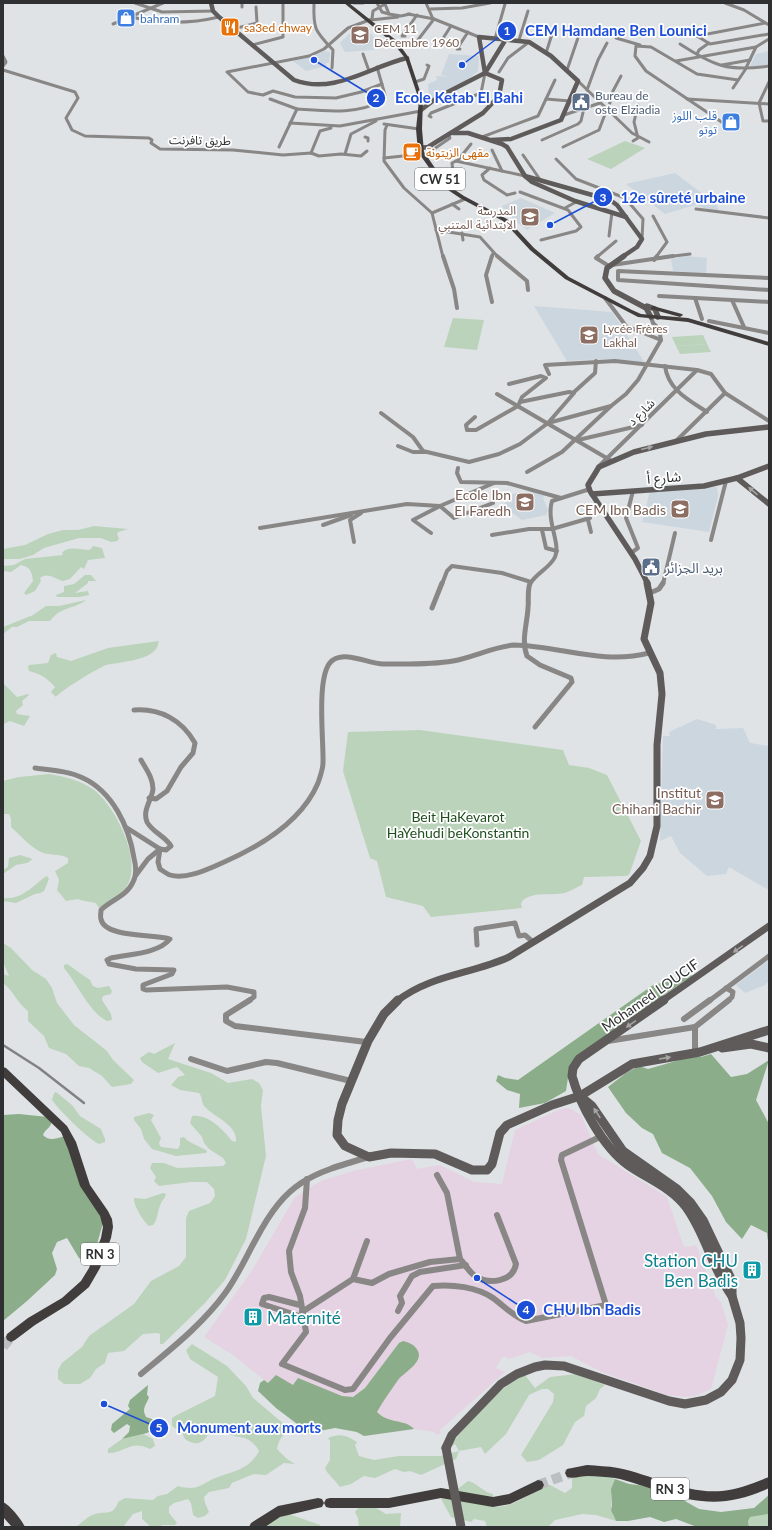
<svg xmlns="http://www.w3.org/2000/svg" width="772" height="1530" font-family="Lato,'Noto Sans Arabic',sans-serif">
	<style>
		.built { fill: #ccd6df }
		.medical { fill: #e5d2e2 }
		.green { fill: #bbd3ba }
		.forest { fill: #8bad89 }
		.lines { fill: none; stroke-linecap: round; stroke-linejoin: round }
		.primary-tunnel { stroke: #bcbfc2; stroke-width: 10; stroke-dasharray: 10 5; stroke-linecap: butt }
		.street-far3 { stroke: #898686; stroke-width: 3 }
		.street-far2 { stroke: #898686; stroke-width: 4 }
		.street-far1 { stroke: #898686; stroke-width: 5 }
		.street { stroke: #898686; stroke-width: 6 }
		.secondary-far3 { stroke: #5e5b5a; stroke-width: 4.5 }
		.secondary-far2 { stroke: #5e5b5a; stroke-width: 5.5 }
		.secondary-far1 { stroke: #5e5b5a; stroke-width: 7 }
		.secondary { stroke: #5e5b5a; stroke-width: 9 }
		.primary { fill: #413d3c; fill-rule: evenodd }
		.rail { stroke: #808284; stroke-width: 2.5 }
		.secondary-bridge { stroke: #5e5b5a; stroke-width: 9 }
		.oneway { fill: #a6a5a4 }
		.labels { text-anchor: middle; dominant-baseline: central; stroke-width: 3.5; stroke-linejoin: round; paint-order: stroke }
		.far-shop-label { font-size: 12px; fill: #366cbe; stroke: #fff; text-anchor: start }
		.far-food-label { font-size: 12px; fill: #c56008; stroke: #fff; text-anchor: start }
		.far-education-label { font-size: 12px; fill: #785e54; stroke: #fff; text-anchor: start }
		.far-service-label { font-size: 12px; fill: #4e5e75; stroke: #fff; text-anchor: start }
		.far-street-label { font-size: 12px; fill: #2f3031; stroke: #fff }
		.shield { fill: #fff; stroke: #6d6e6f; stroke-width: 1 }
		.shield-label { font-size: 13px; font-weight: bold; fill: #2f3031 }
		.street-label { font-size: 14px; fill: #2f3031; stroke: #fff }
		.education-label { font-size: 14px; fill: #785e54; stroke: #fff; text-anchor: end }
		.service-label { font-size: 14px; fill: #4e5e75; stroke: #fff; text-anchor: start }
		.park-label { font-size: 14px; fill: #204f1f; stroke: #fff }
		.near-culture-label { font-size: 17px; fill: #0d838f; stroke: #fff; text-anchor: end }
		.leader { fill: none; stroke: #1d4ed8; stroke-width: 1.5 }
		.callout-dot { fill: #1d4ed8; stroke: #fff; stroke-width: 1.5 }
		.mark-label { font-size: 12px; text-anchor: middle; font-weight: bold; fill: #fff }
		.callout-label { font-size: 15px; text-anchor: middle; font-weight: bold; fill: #1d4ed8; stroke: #fff; stroke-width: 3.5; stroke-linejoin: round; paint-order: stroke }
	</style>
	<rect width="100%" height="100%" fill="#dfe3e6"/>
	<g class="built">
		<polygon points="356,27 363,27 383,45 373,50 345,52 340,43"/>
		<polygon points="324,51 330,52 329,63 326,63 326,66 306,71 293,61 309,57"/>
		<polygon points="769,51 769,64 749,68 756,54"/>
		<polygon points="449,54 479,56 478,71 467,80 429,102 428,84 437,80 436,76 449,77 441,75"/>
		<polygon points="675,173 716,204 719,210 710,210 695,205 665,214 626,184"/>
		<polygon points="521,198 555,213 527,230 515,221 502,206"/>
		<polygon points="686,256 707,258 706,274 673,271 671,259"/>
		<polygon points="534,306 612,312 645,363 604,359 567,361"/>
		<polygon points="717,487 718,496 709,532 642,522 650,491"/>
		<polygon points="531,491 545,495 543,498 548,510 546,515 522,520 503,506 511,494"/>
		<polygon points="697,719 716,725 716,729 743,728 750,743 769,746 769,890 729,867 726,874 707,876 680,853 671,836 660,841 663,736 670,736 669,732"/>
		<polygon points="769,960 769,981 765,985 745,993 736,985"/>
	</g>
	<polygon class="medical" points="566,1108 571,1109 581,1115 598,1154 667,1197 683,1244 685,1247 696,1245 716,1297 721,1302 728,1325 711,1389 695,1396 684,1397 667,1395 602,1372 571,1356 542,1358 530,1352 509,1359 503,1356 496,1368 505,1372 440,1430 441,1433 436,1435 435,1432 414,1429 364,1436 347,1428 293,1385 268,1383 233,1355 204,1337 251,1272 295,1197 321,1181 353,1171 412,1159 417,1169 440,1165 474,1182 502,1184 515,1130 558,1110"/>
	<g class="green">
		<polygon points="625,141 645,148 611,169 587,159"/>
		<polygon points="453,318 484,320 477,350 444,347"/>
		<polygon points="703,335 707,344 676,346 672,337"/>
		<polygon points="707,344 711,352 680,354 676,346"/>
		<polygon points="94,526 128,529 118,532 117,534 119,539 117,541 111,542 101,538 79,538 44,548 33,555 20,559 3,559 3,549 25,545 48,534 63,530 78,530"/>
		<path d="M93,546L102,548L105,558L88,560L84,569L81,567L70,579L63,581C54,579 49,572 40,578L41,581L35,591L26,595L24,593L33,581C32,573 31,567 21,565L11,572L3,571V566L14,565L25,559L63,555L62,553C68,545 81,550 90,550Z"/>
		<polygon points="85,575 91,575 96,581 88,581 88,583 75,593 88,591 89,595 80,597 57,597 56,595 64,592 64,586 74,584"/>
		<path d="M86,600C73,610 61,606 50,621H29L17,627H12L3,634V627L33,615L46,606H59Z"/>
		<path d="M159,641C158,643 158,647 156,649C147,661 119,662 106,665C98,668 60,691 56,697L51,692L55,687C47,678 41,674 29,671L28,667L29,665L48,663L51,655L56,653L57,657L71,661L108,648Z"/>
		<polygon points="3,683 17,697 28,694 29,695 22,701 23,705 16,711 17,714 30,716 24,726 10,721 3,724"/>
		<path d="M420,730L563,750L569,765L589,768L607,775L641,841L629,875L625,876L584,877L582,885C576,887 570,892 564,893C550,896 536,891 523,900L521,904L522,908L431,917L423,906L386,897L377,861L370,858L343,771L348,732Z"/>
		<path d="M49,774C66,777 80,780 94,790C115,806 143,861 127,886C120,897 109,900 99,908L96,903C90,901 84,902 78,899L66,901L57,890L59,880L55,871L68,863V858C59,853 50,856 41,852C30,847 20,835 11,827V819L9,814H3V781L19,777Z"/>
		<polygon points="20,855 33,859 27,863 16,865 3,874 3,870 8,867 9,858"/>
		<path d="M47,876L49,879L44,891L40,893L35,894L16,903L3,901V898C21,900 32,887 45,877Z"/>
		<path d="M3,943L11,948L32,970L46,979L52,988L57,1003L74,1025L107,1051L113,1060L134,1080L131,1084L112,1087L102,1076L89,1068L79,1066L66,1054L49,1048L44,1036L28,1021V1011C17,1003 13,990 3,983V974L9,976L3,962Z"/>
		<path d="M67,964L90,980L93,986L98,988L109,986L112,991L111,994L103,996L102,1000L111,1014L112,1020L107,1021C90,1013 76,982 64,968V965Z"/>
		<path d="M175,1043L168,1059L211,1073L228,1083L252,1079L259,1083L263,1090L261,1106L266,1156L246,1239L225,1280L204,1304L163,1344H160V1334L157,1333L143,1334L124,1351L108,1353L105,1363L96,1369L90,1378L80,1384H64L58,1379V1370L62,1363L82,1347L89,1336L134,1304L151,1281L179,1266L186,1257V1218L189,1211L210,1203L215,1196L214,1189L207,1182H191L159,1186L154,1181L156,1177L150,1168L152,1163H164L177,1168L223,1166L226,1163L223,1158L209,1149L204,1143L202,1137L190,1123L192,1116C207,1113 224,1130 232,1141L236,1142C238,1125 214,1117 205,1107C201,1103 203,1098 199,1093L180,1090L171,1085L178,1077L185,1075L177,1067L158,1073L142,1062L140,1058L149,1052L154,1054Z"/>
		<path d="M56,1092L72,1105L80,1116L101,1129L105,1139V1142L99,1144C89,1140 59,1110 52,1100L54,1093Z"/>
		<path d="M149,1113L154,1115L151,1120L161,1138L159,1144L161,1147L178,1149L180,1145V1138L184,1137C191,1145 199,1145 207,1151L206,1153L176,1156L152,1149L144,1139L141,1129L134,1120V1117Z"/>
		<path d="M163,1193L166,1194C165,1199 161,1201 160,1206C157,1213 158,1219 153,1225L149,1226C144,1222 133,1205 134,1198L145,1199Z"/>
		<path d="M192,1344L227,1366L246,1386L253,1398L291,1430C281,1436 279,1439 277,1449L287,1459L295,1464L284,1463L266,1475L254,1474L246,1477L232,1483L229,1488L209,1492L204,1497L205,1503L209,1512L205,1516L198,1518L193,1515L191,1503L188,1499L174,1503L169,1507V1513L177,1523L175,1525H162L160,1527H151L142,1519V1511L133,1514L123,1527H76C81,1523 88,1516 95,1514C105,1511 114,1516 118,1502L125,1498L153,1500L158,1496L167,1494L178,1486C199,1492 201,1483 218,1477C235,1471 250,1469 259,1451C246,1429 235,1444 220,1427L211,1429C205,1442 198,1448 185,1439L182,1433L172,1426V1418L175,1416L215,1396L218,1377L190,1359L186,1350Z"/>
		<path d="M576,1374L605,1385L600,1389L596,1398L586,1406L584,1416L575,1422L563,1445L539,1460L527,1462L521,1455L553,1402L554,1394L548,1389H542L529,1395L506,1434L485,1454L481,1447L459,1451L456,1459L421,1475L410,1471L404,1472L395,1469L375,1478L364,1476L351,1484L340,1487C336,1481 327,1474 325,1468L330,1460V1441L328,1438C339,1433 347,1435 357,1442L355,1445L359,1456L374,1460L399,1456H441L459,1451L455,1444L451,1447L453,1442C473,1418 496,1389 525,1375L535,1388L550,1377Z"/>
		<path d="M143,1434L153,1439L155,1446L150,1449C131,1439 125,1453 108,1453V1449L122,1439Z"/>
		<path d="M607,1475L615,1479C610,1492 609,1509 616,1521L596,1515L582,1514L555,1520L548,1527H487L485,1521L474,1519L471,1522L451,1517L441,1499L447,1489L459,1488L468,1481C477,1483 483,1492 493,1494V1507C520,1507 528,1491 550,1485L565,1493L572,1488V1478L576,1476Z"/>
		<polygon points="358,1508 376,1508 386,1514 401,1513 400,1527 359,1527 358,1518 355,1512"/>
		<polygon points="289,1514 320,1525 321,1527 265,1527 269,1521"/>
		<polygon points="769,1514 769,1527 749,1527 748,1521 750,1517"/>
	</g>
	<g class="forest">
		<polygon points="693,975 614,1030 570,1064 566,1091 545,1103 519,1108 520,1094 507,1090 496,1081 498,1075 505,1078 518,1080 653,985"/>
		<polygon points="711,1054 731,1077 747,1074 769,1060 756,1100 769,1124 769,1250 767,1233 751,1225 742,1239 726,1222 712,1196 690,1168 662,1153 653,1134 642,1128 626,1113 608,1087 626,1073 639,1066 648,1069 690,1057 701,1057"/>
		<path d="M19,1114L48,1117L52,1121C51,1128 45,1129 43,1135C49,1142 57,1138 65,1136L103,1223L91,1265L79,1258L67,1238L57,1242L52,1253L57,1269L55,1275L27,1301L3,1321V1115Z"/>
		<path d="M403,1341C408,1342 413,1344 416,1348C427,1361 404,1372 398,1380C391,1390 383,1401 377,1412C388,1424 406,1419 414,1429L364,1436L357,1432L335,1428L309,1433L276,1408L258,1391L260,1383L264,1380L268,1383L276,1375L293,1385L298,1378L342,1396L353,1397L365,1388L399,1343Z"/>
		<path d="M148,1385L147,1395L149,1397C147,1404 141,1408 146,1417L158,1421L159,1426L147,1433L122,1439L129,1432L130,1426L127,1424L114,1433L111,1430L112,1424L130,1409L128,1406L130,1400Z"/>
		<polygon points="615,1479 629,1484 646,1486 676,1496 699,1509 721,1512 754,1508 769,1495 769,1514 750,1517 748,1521 749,1527 697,1527 676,1519 664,1522 650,1517 628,1521 616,1521 611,1510 612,1506 611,1489"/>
	</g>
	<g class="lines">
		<g class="primary-tunnel">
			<polyline points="3,1347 11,1337"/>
			<polyline points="538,1485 571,1473"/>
		</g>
		<g class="street-far3">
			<polyline points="135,3 162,12 213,11"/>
			<polyline points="242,3 242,7"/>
			<path d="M314,3C313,29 315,31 333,50L332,68"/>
			<polyline points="354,3 363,3"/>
			<polyline points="377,3 382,12 389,14"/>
			<polyline points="426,3 433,19"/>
			<polyline points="725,3 744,10 769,25"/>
			<polyline points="430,9 462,8 490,3"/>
			<path d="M120,14C153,24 185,25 219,17"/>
			<polyline points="408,14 434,19 479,37"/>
			<polyline points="371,20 398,17"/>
			<polyline points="765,23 697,36 710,44 769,34"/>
			<polyline points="113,24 163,3"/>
			<polyline points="233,29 257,23 256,7"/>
			<polyline points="668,29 697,36"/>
			<polyline points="405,36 402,36 417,15"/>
			<polyline points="616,38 640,45"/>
			<polyline points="495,39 505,4"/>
			<polyline points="519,40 528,11"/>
			<path d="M680,44C714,66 728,72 769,66"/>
			<polyline points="252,45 283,37 283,3"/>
			<polyline points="419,46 414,45 434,19"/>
			<polyline points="442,46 438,46 451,26"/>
			<polyline points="460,49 457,49 468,32"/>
			<polyline points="546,53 554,28"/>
			<polyline points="363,54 369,71"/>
			<polyline points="697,54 699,50 709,43"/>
			<polyline points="3,56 6,62 3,66"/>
			<polyline points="676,61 756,47"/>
			<polyline points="722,65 750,60"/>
			<polyline points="3,70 75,92 78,98 66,118 72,130 85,136 149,138 152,140 151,143 160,149 233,150 283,155 311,153"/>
			<polyline points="567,70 581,29"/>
			<polyline points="499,72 508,58 529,42"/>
			<polyline points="578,81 632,133 649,142"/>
			<polyline points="415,82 424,79 429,66 427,65"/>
			<polyline points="769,82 759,103 763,121 769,121"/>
			<polyline points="382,84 361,92 336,98 295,97 273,91 263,95 248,92 227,72 309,56 324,49 348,28 372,19 373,11 385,4 389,14 401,16 410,14"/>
			<polyline points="733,88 745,70 756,47 769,39"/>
			<polyline points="587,90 598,60 607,43"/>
			<polyline points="270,99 297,109"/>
			<polyline points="546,99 570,101"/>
			<polyline points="687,99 769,104"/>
			<polyline points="608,110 613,91 621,76"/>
			<polyline points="564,115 600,103"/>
			<polyline points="431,117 429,116 431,113 481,93 485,73"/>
			<polyline points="290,123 340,126 421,111"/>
			<polyline points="384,124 419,129"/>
			<polyline points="387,125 385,130 384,161 404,188 432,213 443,257"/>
			<polyline points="729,127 646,71 635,56 636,46 651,47 697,74 738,80"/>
			<polyline points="365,137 368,138 368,141"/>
			<polyline points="482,137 538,116 555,80"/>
			<polyline points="542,140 578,124 581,121 584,108"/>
			<polyline points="633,141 638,138 634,122 638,105"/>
			<path d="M279,147L297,109C326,111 357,115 384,100L385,95L377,67"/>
			<polyline points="426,147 434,149 450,138 448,134"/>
			<polyline points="563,147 599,130 607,109"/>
			<polyline points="492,150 502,171"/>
			<polyline points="311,153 319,156 341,154 361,156 367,151"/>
			<polyline points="311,153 320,131 331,128"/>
			<polyline points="345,154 351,134 376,121"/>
			<polyline points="523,155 541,181"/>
			<polyline points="384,158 422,154"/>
			<polyline points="556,159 576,179 625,198 643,219 642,239"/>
			<polyline points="456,161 525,176"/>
			<polyline points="490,168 482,175 484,180 507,195 515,193"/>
			<polyline points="454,182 452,163 458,160 471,144"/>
			<polyline points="520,192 568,210 581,227 576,231 541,240"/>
			<polyline points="452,204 459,209"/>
			<polyline points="565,208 576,202"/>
			<polyline points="696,209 769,218"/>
			<polyline points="432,213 465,199"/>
			<polyline points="653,216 667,242 656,257"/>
			<polyline points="436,230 480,237 498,257"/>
			<polyline points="462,233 463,240"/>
			<polyline points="609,236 612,212"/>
			<polyline points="492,257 493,253"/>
			<polyline points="597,257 616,241"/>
			<polyline points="666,257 690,254"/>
		</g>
		<g class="street-far2">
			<polyline points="443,256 454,289 457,308"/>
			<polyline points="492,256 486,275 492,302"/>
			<polyline points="497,256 527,281 528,290"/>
			<polyline points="598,256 596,258 609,266"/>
			<polyline points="654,260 657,256"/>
			<polyline points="612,265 673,256"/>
			<polyline points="769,278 618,271 618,280 769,290"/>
			<polyline points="659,296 769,302"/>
			<polyline points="605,298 626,326 661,340"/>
			<polyline points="695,298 702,319"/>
			<polyline points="732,300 744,327"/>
			<polyline points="709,321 769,333"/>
			<path d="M665,366C668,390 689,400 707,412"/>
			<polyline points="549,374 545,365 615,361 697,370 711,374 725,393 769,421"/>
			<polyline points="573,393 595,373 596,361"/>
			<polyline points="497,394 610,460"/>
			<polyline points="381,413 413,437 423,451 469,462 499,454 520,444 548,423 574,393 569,392 520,402"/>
			<polyline points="475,417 466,425 467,430 476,430 518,406 522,397 546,378 541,376 509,384"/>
			<polyline points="548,423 611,406 626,394 638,380 661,340 659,329 653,323 651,317"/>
			<polyline points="578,440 642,425"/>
			<polyline points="676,441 725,393"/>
			<polyline points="398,446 413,452 426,452"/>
			<polyline points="598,467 697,370"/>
			<polyline points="458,468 457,473 461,482 507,483 561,498"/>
			<polyline points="527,472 562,452 611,406"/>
			<polyline points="588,520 591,532"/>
			<polyline points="323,525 351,515"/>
			<polyline points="260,528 407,504 440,506 454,518 493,503"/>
			<polyline points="542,530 546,548 557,551"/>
			<polyline points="431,533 413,520 440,506 494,483"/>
			<polyline points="492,535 529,529 552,529 590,518 587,507"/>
			<polyline points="711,540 726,481"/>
			<polyline points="354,542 350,520 361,513"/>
			<polyline points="631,553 638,548 626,518 633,491"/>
			<polyline points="442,584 447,571 452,566 502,573 531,582"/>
			<path d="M530,584C536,573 550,568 555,557C561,543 546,522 552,501L590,489"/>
			<polyline points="663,584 675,533"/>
		</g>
		<g class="street-far1">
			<path d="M530,583C527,592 529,600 528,608C527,625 521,640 527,656L540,665L571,678L572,682L535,727"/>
			<polyline points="650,593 659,589 663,583"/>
			<polyline points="432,608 442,583"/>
			<path d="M134,710C160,708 182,720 195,743L193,753L181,767L167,791L156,799L149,798"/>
			<path d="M35,768C51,770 69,771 83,778C113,792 129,827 134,858C136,866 137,875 133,882C127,896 111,900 101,910C101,913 100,917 101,919C104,938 155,934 170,939C158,954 128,954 111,958L107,960L109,964L136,969L174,970L172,974L143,985V989L146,990L227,987L254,992V997L248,1001"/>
			<path d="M127,828L160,849L158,862L160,869C163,871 167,874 170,875C186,880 208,869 222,863C259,847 302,821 318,783C320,777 323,769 323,763C324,742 315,671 333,660C347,651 369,664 383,664C406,664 430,665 453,661C474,657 493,647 514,645C560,646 602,665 649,653"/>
			<path d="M136,875L148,859L160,849L166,850L171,846C165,836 152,832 147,822C142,810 152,800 153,789C153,778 146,769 141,760"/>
			<polyline points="477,945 476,929 515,923 519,936 525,935 533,942"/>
			<polyline points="726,988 733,992 732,997 728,1001"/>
			<polyline points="709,1001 769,956"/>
		</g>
		<g class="street">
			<polyline points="250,1000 226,1015 226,1021 235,1026 366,1042"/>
			<polyline points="684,1019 710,1000"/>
			<polyline points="695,1027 695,1053"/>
			<polyline points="608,1041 695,1027 729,1000"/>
			<polyline points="191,1059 227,1071 266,1062 277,1063 351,1081"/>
			<polyline points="437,1175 447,1193 460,1259"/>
			<path d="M307,1179L305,1208L289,1251L291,1272L300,1296L306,1332L282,1364L345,1390L353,1389L390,1338L433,1286C452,1284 477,1287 493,1298C504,1306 513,1316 526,1321L606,1305L561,1160L562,1155L602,1136"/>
			<polyline points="353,1279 367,1241"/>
			<polyline points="300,1305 269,1297 264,1298 262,1304 302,1317"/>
			<polyline points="398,1311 402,1303 400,1296 412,1276 420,1272 466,1265"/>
			<path d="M302,1312L353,1279L372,1283L389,1274L430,1262L460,1259C465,1264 469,1272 475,1276C489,1285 513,1282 516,1264L497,1215"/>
			<path d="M141,1374C171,1349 203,1324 226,1292C238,1275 246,1257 256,1239C286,1182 309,1174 369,1157"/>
		</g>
		<g class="secondary-far3">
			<path d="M211,3L213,11L219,17L294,80C334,95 369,67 407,58"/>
			<polyline points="421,110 438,97 485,73 506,39"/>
			<polyline points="453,133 468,133 502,144 507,147 525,176 532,182 575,201 626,217"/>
			<polyline points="420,148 428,147 483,113 499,96 502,80 485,73 479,37 529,42 551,56 578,81 561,120 511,139 491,140"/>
			<polyline points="525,176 610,200 617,205 642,239 637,247 622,257"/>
		</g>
		<g class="secondary-far2">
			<polyline points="624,256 607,268 605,278 614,291 646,308 651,317"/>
			<polyline points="647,306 655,309 658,317"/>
			<polyline points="737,478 769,504"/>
			<polyline points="592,494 704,486 737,478 769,466"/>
			<polyline points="648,584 635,559 590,491 588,485 599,467 634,452 706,434 769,427"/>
		</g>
		<g class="secondary-far1">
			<path d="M397,1001C430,975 472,974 509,957L630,883L643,868L650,856L657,826V745L662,694L660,673L644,639L651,603L647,583"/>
			<polyline points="662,1001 769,926"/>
		</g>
		<g class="secondary">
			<polyline points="398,1000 384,1014 368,1041 342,1104 338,1120 337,1135 345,1146 369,1157 391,1153 435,1154 472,1170 487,1170 492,1164 500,1133 507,1125 552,1105 580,1096 632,1064 700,1052 769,1030"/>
			<path d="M664,1000L579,1059L573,1068L572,1076C580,1105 603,1147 628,1165C648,1179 671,1187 686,1207C706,1234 712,1269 732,1296"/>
			<polyline points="722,1048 751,1044 769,1048"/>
			<polyline points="446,1448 452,1435 501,1384 517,1374 535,1367 545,1365 564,1366 669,1401 685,1404 706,1400 721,1392 732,1380 740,1360 741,1338 740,1323 732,1296 732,1281 703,1220 691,1203 677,1189 623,1151 592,1106 580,1096"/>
		</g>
		<g class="primary">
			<polygon points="344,3 349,3 397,41 409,58 423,100 422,129 424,152 446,184 464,196 507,219 534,248 569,277 632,310 641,314 688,318 769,342 769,346 688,322 638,317 565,279 530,250 503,221 460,198 442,186 418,152 416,129 419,100 405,58 393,43"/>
			<polygon points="653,306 682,314 683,315 680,317 651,309 651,307"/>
			<polygon points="3,1067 6,1068 67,1126 76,1142 90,1185 108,1211 112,1219 113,1227 111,1238 100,1268 89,1287 69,1304 35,1325 15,1340 11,1342 7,1340 6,1337 7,1334 28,1318 62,1298 81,1281 89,1268 101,1238 103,1227 100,1216 80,1186 68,1149 61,1132 3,1077"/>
			<path d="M587,1465C597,1466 608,1466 618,1468C653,1475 685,1494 722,1491C739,1489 753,1483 769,1477V1488C732,1506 701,1505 662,1492C647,1488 631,1481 615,1478C606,1477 597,1476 588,1476C581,1476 574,1479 567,1477L565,1473L567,1469Z"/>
			<polygon points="538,1480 542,1481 544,1485 542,1489 510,1504 493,1507 441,1498 389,1508 330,1508 326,1507 324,1503 326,1499 330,1498 389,1498 441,1488 493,1497 509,1494"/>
			<polygon points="318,1498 322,1499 324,1503 322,1507 280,1517 265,1527 249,1527 251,1523 278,1506"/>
			<path d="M3,1502C11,1506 21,1519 25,1527H12L3,1517Z"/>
		</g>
		<polyline class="rail" points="3,1045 39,1068 84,1103"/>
		<polyline class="secondary-bridge" points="446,1448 461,1527"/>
	</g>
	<defs><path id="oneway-solid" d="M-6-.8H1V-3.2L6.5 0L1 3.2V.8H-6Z"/></defs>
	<g class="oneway">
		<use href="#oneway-solid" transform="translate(647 448) rotate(-15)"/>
		<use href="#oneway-solid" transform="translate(753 491) rotate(-140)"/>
		<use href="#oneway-solid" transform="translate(738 949) rotate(145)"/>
		<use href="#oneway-solid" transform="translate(631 1024) rotate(145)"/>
		<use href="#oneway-solid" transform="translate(665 1058) rotate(-9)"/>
		<use href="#oneway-solid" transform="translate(597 1113) rotate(-123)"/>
	</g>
	<defs>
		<symbol id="shop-square" viewBox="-11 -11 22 22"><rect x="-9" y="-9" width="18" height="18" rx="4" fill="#3f7fe0" stroke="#fff"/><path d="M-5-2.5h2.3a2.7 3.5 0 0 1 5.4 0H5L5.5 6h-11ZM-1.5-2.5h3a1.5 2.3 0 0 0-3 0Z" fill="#fff"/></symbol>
		<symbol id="restaurant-square" viewBox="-11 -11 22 22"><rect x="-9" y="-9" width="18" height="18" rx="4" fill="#e8710a" stroke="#fff"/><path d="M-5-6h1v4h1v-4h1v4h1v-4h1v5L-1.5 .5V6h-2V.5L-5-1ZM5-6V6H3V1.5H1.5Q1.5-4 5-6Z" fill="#fff"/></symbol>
		<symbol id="school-square" viewBox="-11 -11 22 22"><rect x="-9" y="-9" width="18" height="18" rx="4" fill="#8d6e63" stroke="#fff"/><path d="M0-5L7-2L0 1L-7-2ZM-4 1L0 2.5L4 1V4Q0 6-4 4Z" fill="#fff"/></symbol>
		<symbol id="civic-square" viewBox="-11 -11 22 22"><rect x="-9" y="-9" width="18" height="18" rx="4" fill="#5c6f8a" stroke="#fff"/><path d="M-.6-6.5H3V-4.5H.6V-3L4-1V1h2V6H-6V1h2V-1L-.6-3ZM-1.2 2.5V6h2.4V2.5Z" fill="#fff"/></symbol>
		<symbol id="cafe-square" viewBox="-11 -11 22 22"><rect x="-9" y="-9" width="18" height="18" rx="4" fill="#e8710a" stroke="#fff"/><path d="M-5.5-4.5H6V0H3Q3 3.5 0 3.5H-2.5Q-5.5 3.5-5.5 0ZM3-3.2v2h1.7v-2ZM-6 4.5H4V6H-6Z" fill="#fff"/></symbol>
		<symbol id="university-square" viewBox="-11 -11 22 22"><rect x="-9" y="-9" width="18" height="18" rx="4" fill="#8d6e63" stroke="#fff"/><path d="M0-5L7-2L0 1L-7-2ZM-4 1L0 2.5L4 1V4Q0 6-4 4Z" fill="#fff"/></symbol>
		<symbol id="building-square" viewBox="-11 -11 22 22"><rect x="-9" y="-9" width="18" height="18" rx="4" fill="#0f9aa8" stroke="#fff"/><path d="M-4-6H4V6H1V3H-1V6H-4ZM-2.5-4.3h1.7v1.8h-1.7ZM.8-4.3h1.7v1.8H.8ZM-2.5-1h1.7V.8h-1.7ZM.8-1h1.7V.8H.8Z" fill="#fff"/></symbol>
	</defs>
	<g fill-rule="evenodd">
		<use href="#shop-square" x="115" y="7" width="22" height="22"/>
		<use href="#restaurant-square" x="219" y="16" width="22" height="22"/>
		<use href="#school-square" x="349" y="24" width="22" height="22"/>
		<use href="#civic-square" x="570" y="91" width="22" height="22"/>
		<use href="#shop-square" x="720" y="111" width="22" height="22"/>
		<use href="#cafe-square" x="401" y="141" width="22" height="22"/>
		<use href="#school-square" x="519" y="206" width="22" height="22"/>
		<use href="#school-square" x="578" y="324" width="22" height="22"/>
		<use href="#school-square" x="514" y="491" width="22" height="22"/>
		<use href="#school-square" x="669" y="498" width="22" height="22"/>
		<use href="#civic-square" x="640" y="556" width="22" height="22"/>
		<use href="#university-square" x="704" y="789" width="22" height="22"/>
		<use href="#building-square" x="741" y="1259" width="22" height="22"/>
		<use href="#building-square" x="242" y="1306" width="22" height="22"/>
	</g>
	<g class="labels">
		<g class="far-shop-label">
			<text x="140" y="18">bahram</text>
			<text x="717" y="115" text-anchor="end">قلب اللوز<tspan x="717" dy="14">توتو</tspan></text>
		</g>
		<g class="far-food-label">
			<text x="244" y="27">sa3ed chway</text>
			<text x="426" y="152">مقهى الزيتونة</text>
		</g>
		<g class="far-education-label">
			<text x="374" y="28">CEM 11<tspan x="374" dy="14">Décembre 1960</tspan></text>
			<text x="516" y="210" text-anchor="end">المدرسة<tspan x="516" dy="14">الابتدائية المتنبي</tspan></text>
			<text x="603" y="328">Lycée Frères<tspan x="603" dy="14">Lakhal</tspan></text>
		</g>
		<g class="far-service-label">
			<text x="595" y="95">Bureau de<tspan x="595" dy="14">oste Elziadia</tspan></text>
		</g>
		<g class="far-street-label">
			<text transform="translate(200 140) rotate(1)">طريق تافرنت</text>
			<text transform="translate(641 412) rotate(-45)">شارع د</text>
		</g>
		<g class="shield">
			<rect x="415" y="168" width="50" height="22" rx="3"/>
			<rect x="81" y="1243" width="38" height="22" rx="3"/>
			<rect x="651" y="1478" width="38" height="22" rx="3"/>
		</g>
		<g class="shield-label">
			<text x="440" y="179">CW 51</text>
			<text x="100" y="1254">RN 3</text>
			<text x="670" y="1489">RN 3</text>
		</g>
		<g class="street-label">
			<text transform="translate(664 477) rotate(-4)">شارع أ</text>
			<text transform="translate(650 995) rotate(-35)">Mohamed LOUCIF</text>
		</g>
		<g class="education-label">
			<text x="511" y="494">Ecole Ibn<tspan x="511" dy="16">El Faredh</tspan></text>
			<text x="666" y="509">CEM Ibn Badis</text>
			<text x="701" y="792">Institut<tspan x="701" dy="16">Chihani Bachir</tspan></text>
		</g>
		<g class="service-label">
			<text x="665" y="567">بريد الجزائر</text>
		</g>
		<g class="park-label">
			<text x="458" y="816">Beit HaKevarot<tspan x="458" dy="16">HaYehudi beKonstantin</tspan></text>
		</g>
		<g class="near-culture-label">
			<text x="738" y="1260">Station CHU<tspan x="738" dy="20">Ben Badis</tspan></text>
			<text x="267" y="1317" text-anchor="start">Maternité</text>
		</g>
	</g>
	<path class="leader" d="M462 65L507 31M314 60L376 98M550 225L603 197M477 1278L526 1310M104 1404L159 1428"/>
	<g class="callout-dot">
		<circle cx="462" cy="65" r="4"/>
		<circle cx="314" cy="60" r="4"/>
		<circle cx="550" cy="225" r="4"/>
		<circle cx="477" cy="1278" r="4"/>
		<circle cx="104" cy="1404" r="4"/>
		<circle cx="507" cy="31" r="10"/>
		<circle cx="376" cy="98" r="10"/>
		<circle cx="603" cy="197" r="10"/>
		<circle cx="526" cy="1310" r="10"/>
		<circle cx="159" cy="1428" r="10"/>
	</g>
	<g class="mark-label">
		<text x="507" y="35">1</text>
		<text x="376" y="102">2</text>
		<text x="603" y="202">3</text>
		<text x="526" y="1314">4</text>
		<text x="159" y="1432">5</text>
	</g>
	<g class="callout-label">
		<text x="616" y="36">CEM Hamdane Ben Lounici</text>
		<text x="459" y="103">Ecole Ketab El Bahi</text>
		<text x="683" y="203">12e sûreté urbaine</text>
		<text x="592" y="1315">CHU Ibn Badis</text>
		<text x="249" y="1433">Monument aux morts</text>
	</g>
	<rect width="772" height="1530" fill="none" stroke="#2f3031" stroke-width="8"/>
</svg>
